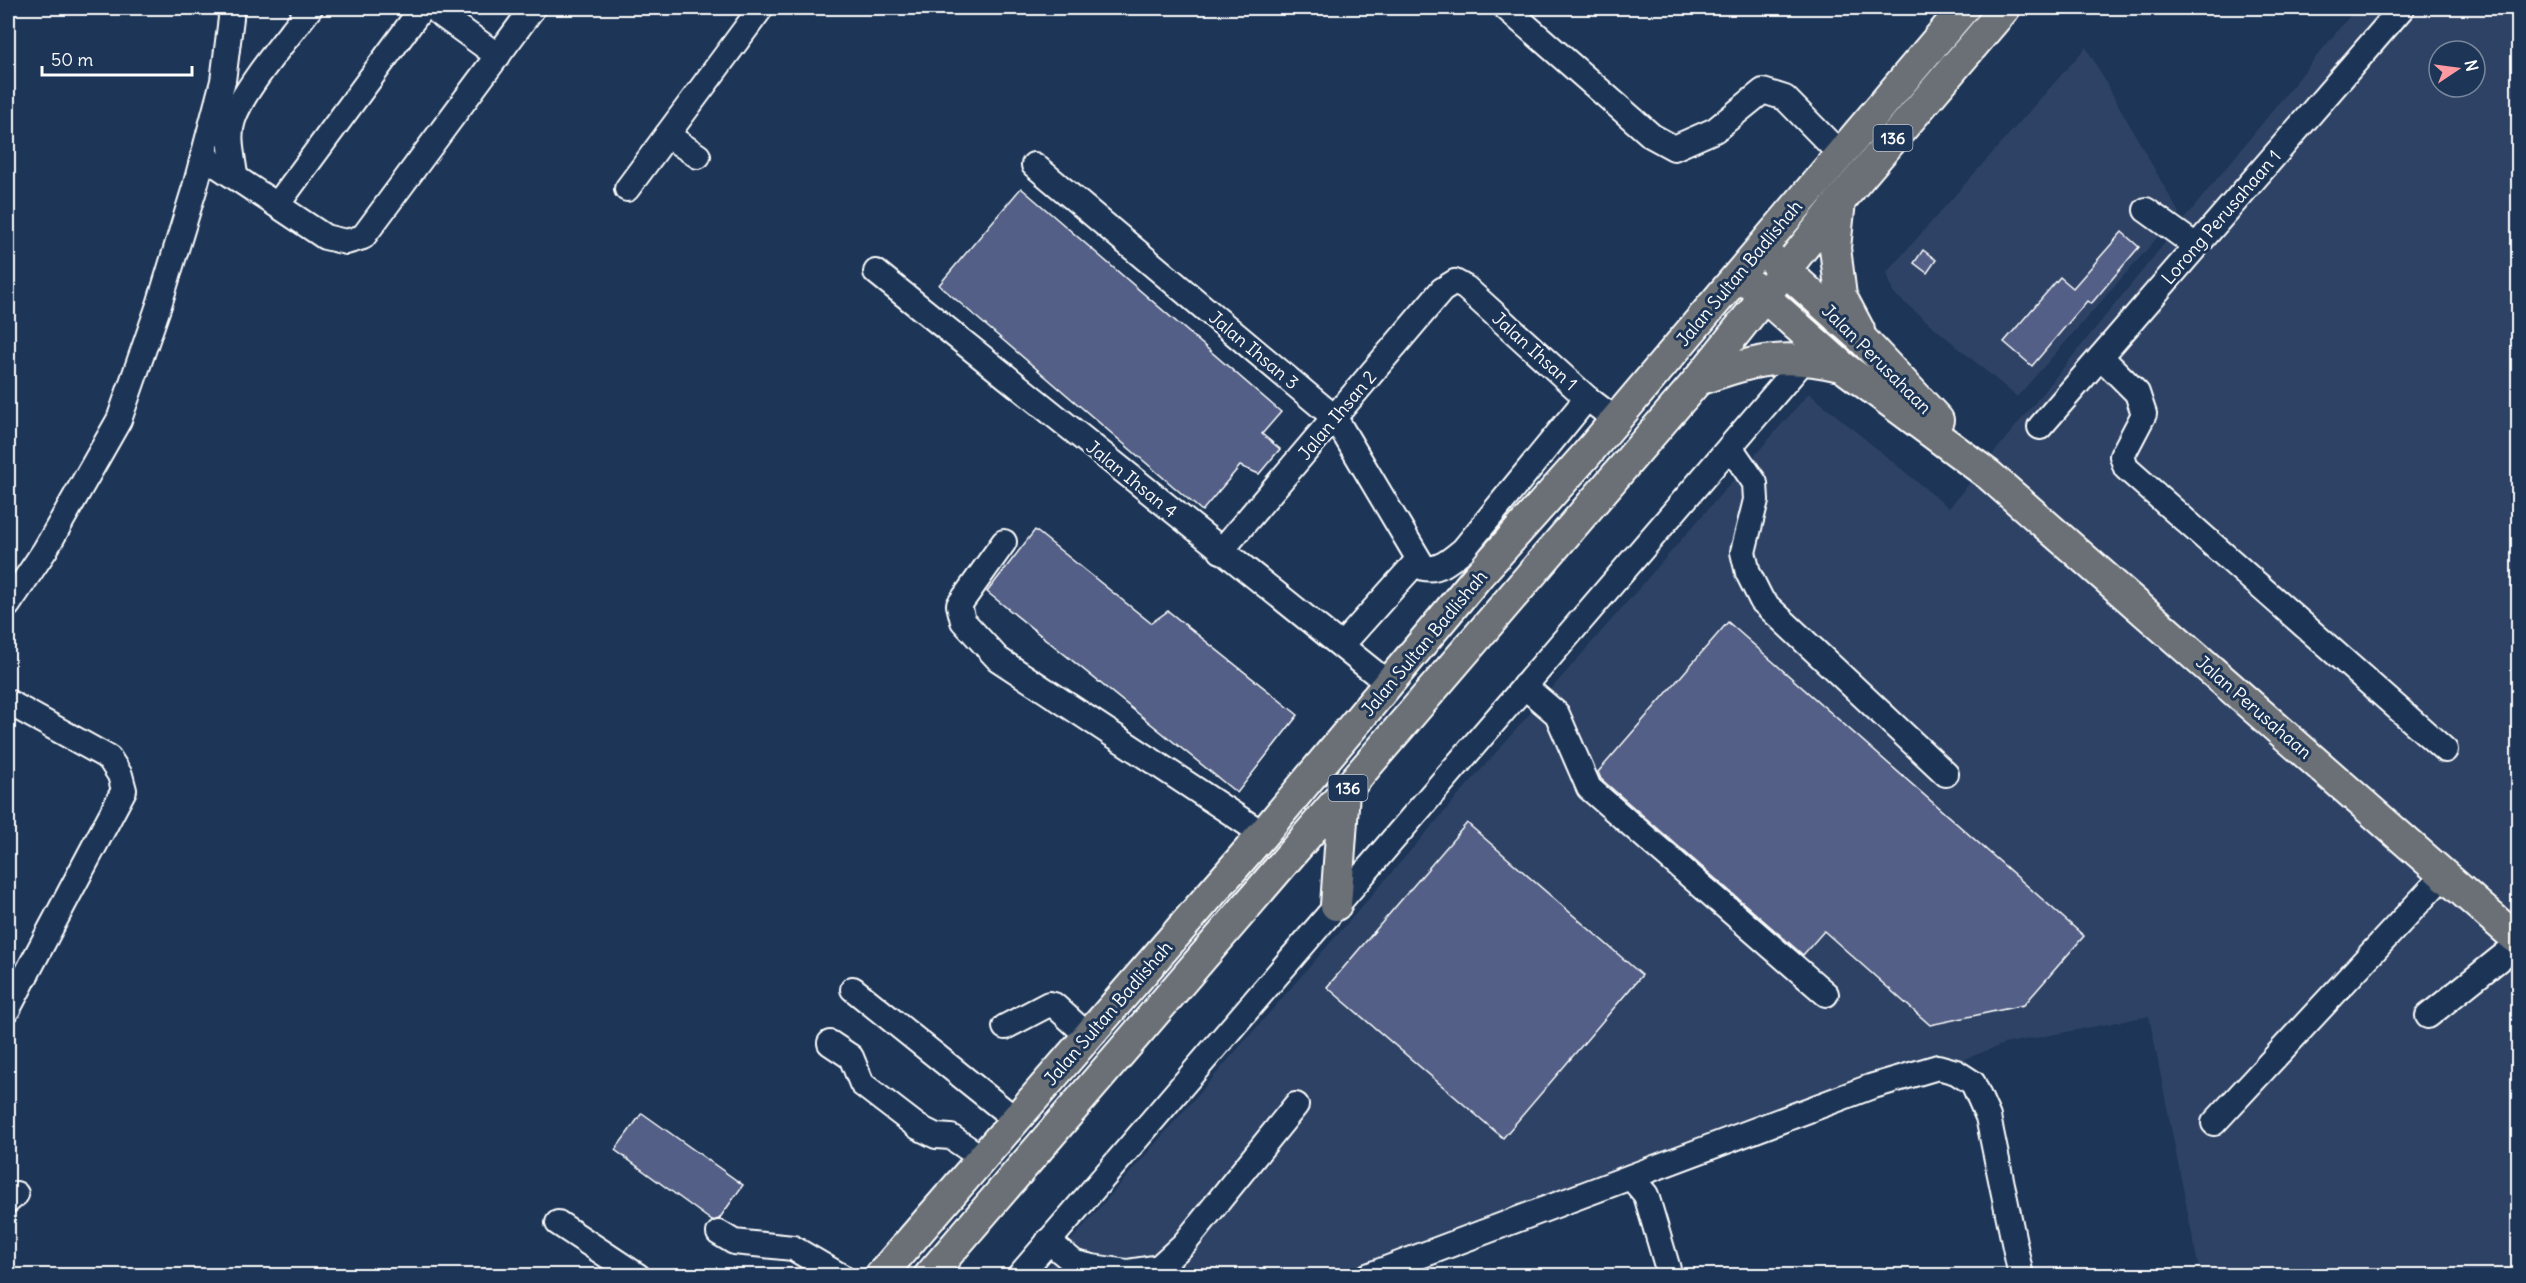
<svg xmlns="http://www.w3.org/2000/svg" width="2526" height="1283" font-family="Delius,sans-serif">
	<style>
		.built { fill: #2d4265; fill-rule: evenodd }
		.building { fill: #525f86; stroke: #fff; stroke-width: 1.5 }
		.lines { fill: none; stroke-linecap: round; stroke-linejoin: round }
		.minor-casing { stroke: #fff; stroke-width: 28 }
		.major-casing { stroke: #fff; stroke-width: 34 }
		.minor { stroke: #1d3557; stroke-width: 24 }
		.major { stroke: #6b6f75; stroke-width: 30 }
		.labels { text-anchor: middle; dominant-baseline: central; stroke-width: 6; stroke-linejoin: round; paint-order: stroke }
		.shield { fill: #1d3557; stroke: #bbc2cd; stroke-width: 1.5 }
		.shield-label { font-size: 16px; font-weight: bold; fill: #fff }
		.street-label { font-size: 18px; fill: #fff; stroke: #1d3557 }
	</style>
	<rect width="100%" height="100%" fill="#1d3557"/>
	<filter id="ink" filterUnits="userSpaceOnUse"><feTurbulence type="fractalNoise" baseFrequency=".0167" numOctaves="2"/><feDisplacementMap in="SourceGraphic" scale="12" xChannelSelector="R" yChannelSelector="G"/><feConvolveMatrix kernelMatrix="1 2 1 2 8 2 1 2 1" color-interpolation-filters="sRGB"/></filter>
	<g filter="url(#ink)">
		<g class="built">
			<path d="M2356,8H2518V1275H2200L2149,1016L2004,1044L1404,1275L1040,1276L1809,393L1949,508ZM2439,51H2475V87H2439Z"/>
			<polygon points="2086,47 2179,213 2017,397 1893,293 1887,272"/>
		</g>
		<g class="building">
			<polygon points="1021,188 1281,412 1262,434 1280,449 1259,474 1240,466 1202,511 939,285"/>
			<polygon points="2122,232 2139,247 2091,304 2087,301 2032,366 2004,342 2060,277 2073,288"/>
			<polygon points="1923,250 1936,260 1927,273 1914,263"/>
			<polygon points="1035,530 1151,623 1168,611 1298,715 1237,793 987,592"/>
			<polygon points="1728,622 2084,936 2024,1005 1930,1025 1824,931 1803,955 1601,779 1598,772"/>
			<polygon points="1467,823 1642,975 1503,1138 1327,987"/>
			<polygon points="642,1113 743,1185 719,1219 712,1221 615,1150"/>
		</g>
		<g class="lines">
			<defs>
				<g id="minor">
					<polyline points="432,8 498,56"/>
					<polyline points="1506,8 1652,136 1674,148 1715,130 1763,91 1785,98 1840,154"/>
					<polyline points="667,135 698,156"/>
					<polyline points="203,156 325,237 346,242 363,237 533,8"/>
					<path d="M1034,165L1335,418L1424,568C1439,571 1452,559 1463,550L1587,398"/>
					<path d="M235,175C233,158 227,137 233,120C242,90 290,35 310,8"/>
					<polyline points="627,189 761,8"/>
					<polyline points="277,205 422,8"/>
					<polyline points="2146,210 2196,246"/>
					<polyline points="876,272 1390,685"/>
					<polyline points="2101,357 2137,393 2144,414 2122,456 2126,468 2445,750"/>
					<polyline points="2040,427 2402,8"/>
					<polyline points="1730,447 1755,483 1756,500 1743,552 1748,573 1762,601 1946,774"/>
					<polyline points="1004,542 959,605 963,621 998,659 1263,834"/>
					<polyline points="1221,551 1442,290 1455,282 1466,288 1587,398 1616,420"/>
					<polyline points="8,605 45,550 119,420 159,305 195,187 223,81 231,18 230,8"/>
					<polyline points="1342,645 1418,560"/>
					<polyline points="1524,686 1557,714 1589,788 1826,994"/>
					<polyline points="8,702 109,758 120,775 124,790 8,1009"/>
					<polyline points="853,989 1016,1120"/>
					<polyline points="2428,1016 2518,944"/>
					<polyline points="1005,1027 1049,1004 1054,1005 1088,1036"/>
					<polyline points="830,1043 851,1057 862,1084 918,1127 936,1136 951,1137 982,1158"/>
					<polyline points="2214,1123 2445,874"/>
					<polyline points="1631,1177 1646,1195 1670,1276"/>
					<polyline points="8,1201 16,1194"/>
					<polyline points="558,1223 638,1276"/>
					<polyline points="719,1233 734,1242 793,1248 841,1276"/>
					<polyline points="1048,1241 1075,1263 1092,1267 1127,1272 1159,1267 1184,1244 1296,1105"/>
					<polyline points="1019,1276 1805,359"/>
					<polyline points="1367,1276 1870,1087 1938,1067 1956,1072 1973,1083 1988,1117 2021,1276"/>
				</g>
				<g id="major">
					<polyline points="1840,201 1835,248 1841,296 1859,330"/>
					<polyline points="1770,257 1864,341 1938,420"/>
					<polyline points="1750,284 1843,367 1989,475 2518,940"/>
					<path d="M1698,380C1753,361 1781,352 1840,366"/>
					<polyline points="1336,905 1344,792"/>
					<polyline points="880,1276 1263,834 1478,576 1586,455 1964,8"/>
					<polyline points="929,1276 1698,380 1840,201 2005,8"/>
				</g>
			</defs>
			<use href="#minor" class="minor-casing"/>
			<use href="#major" class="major-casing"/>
			<use href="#minor" class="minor"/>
			<use href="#major" class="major"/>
		</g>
	</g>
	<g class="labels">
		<g class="shield">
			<rect x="1873.5" y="125" width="39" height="26" rx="4.5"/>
			<rect x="1328.5" y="775" width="39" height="26" rx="4.5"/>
		</g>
		<g class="shield-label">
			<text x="1893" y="138">136</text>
			<text x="1348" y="788">136</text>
		</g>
		<g class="street-label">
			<text transform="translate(2221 217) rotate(-49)">Lorong Perusahaan 1</text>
			<text transform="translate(1739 273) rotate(-50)">Jalan Sultan Badlishah</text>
			<text transform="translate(1254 350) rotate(40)">Jalan Ihsan 3</text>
			<text transform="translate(1535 351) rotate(42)">Jalan Ihsan 1</text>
			<text transform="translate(1877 359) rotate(45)">Jalan Perusahaan</text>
			<text transform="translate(1337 415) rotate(-50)">Jalan Ihsan 2</text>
			<text transform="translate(1132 479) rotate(39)">Jalan Ihsan 4</text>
			<text transform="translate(1424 643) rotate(-50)">Jalan Sultan Badlishah</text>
			<text transform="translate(2254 707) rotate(41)">Jalan Perusahaan</text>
			<text transform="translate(1108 1013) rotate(-49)">Jalan Sultan Badlishah</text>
		</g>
	</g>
	<rect width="2526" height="1283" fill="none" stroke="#1d3557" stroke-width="30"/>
	<rect x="15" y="15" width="2496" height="1253" fill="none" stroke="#fff" stroke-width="2" filter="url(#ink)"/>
	<g transform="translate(2457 69) rotate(77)"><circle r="28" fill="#1d3557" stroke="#77869a" stroke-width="1.5"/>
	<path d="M0-4.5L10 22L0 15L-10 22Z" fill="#ff9aa2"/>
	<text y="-9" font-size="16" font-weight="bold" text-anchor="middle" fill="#ffffff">N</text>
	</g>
	<path d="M42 66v9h150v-9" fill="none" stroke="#ffffff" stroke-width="3"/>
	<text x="51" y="66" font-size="18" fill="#ffffff" stroke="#1d3557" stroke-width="4.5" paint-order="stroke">50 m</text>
</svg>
